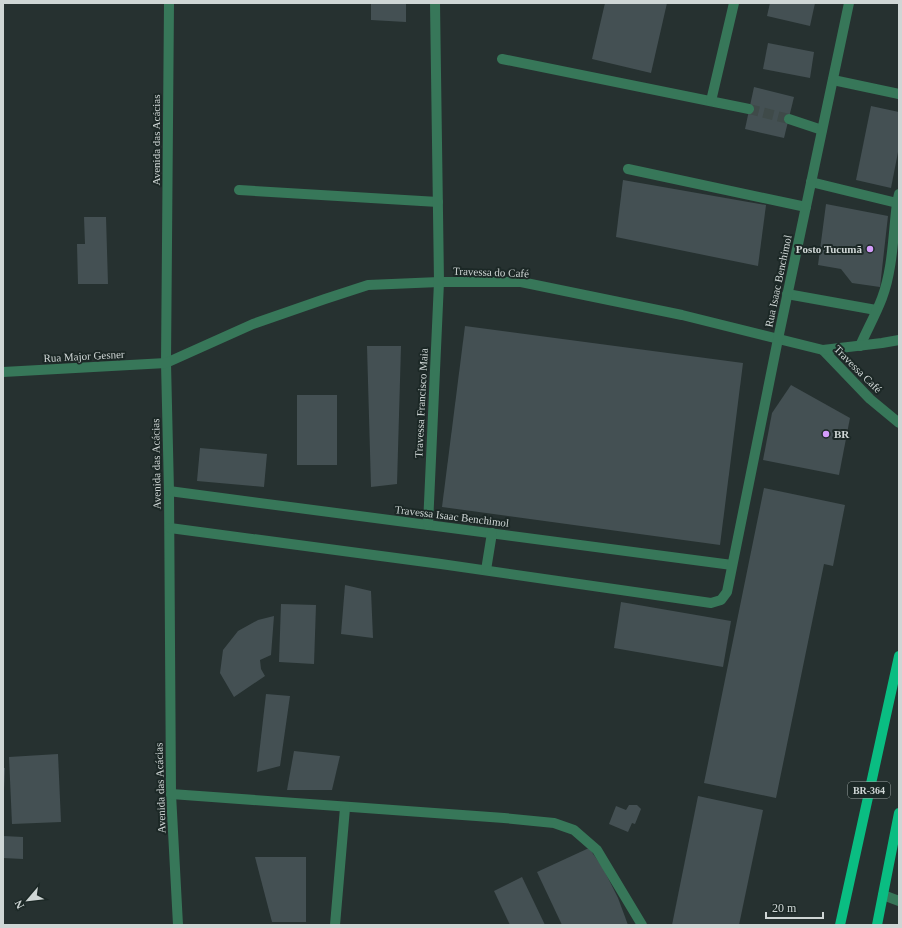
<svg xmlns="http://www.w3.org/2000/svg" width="902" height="928" font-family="Georgia,serif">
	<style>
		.building { fill: #445053 }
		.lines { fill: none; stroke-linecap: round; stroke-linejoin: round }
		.minor-tunnel { stroke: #3f4a49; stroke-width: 10; stroke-dasharray: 10 5; stroke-linecap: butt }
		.minor { stroke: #377759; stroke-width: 10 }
		.major { stroke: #0abd82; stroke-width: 10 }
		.poi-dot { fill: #d49cfb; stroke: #1c2826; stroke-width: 1.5 }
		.labels { text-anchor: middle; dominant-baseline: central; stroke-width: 4; stroke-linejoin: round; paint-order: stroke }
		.shield { fill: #1c2826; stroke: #99a2a0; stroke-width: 1 }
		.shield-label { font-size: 10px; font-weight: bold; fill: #cfd6d5 }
		.street-label { font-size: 11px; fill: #cfd6d5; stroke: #1c2826 }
		.poi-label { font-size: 11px; font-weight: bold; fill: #cfd6d5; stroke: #1c2826; text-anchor: end }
	</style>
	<rect width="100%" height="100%" fill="#263130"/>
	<g class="building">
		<polygon points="371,3 406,3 406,22 371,20"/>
		<polygon points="605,3 667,3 651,73 592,59"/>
		<polygon points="770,3 815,3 810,26 767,16"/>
		<polygon points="768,43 814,52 810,78 763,69"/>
		<polygon points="754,87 794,97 784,138 745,129"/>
		<polygon points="871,106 899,112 899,147 891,188 856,180"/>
		<polygon points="623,180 766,205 758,266 616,237"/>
		<polygon points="826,204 888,216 880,287 852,283 841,269 818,265"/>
		<polygon points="84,217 106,217 108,284 78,284 77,244 85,244"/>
		<polygon points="465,326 743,363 720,545 442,507"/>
		<polygon points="367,346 401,346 397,484 371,487"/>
		<polygon points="791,385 850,418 839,475 763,460 772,413"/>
		<rect x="297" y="395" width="40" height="70"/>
		<polygon points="200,448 267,454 264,487 197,481"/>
		<polygon points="764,488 845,505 833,566 824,564 776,798 704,783"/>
		<polygon points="345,585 371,591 373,638 341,634"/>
		<polygon points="621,602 731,621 723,667 614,648"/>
		<polygon points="281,604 316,605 314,664 279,662"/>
		<polygon points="274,616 271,655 260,660 261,669 265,676 234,697 220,673 223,650 238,631 258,620"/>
		<polygon points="266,694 290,696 280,766 257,772"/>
		<polygon points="294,751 340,756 332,790 287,790"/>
		<polygon points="58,754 61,822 12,824 9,757"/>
		<polygon points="3,768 5,768 4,790 3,790"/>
		<polygon points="698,796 763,810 739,925 672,925"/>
		<polygon points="629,805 637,805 641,809 635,824 632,823 628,832 609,824 616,806 626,810"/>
		<polygon points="3,836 23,837 23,859 3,858"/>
		<polygon points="589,848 603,868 618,898 628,925 562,925 537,872"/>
		<polygon points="255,857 306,857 306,922 272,922"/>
		<polygon points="522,877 545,925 510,925 494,891"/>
	</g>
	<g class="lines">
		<polyline class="minor-tunnel" points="749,109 789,119"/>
		<g class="minor">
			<polyline points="169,3 166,363 169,491 171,794 178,925"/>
			<polyline points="502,59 749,109"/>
			<polyline points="833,80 899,94"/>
			<polyline points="711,101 734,3"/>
			<polyline points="789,119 822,130"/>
			<polyline points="628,169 806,207"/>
			<polyline points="811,182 897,203"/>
			<polyline points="239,190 438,202"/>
			<polyline points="787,294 876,310"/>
			<path d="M860,346C867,330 876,314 882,298C893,269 893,234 897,203L899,194"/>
			<polyline points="823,350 870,399 899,423"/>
			<polyline points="3,372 166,363 253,324 325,299 368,285 439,282 521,282 682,315 823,350 882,343 899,340"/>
			<polyline points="169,491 732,565"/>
			<polyline points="428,525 439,282 435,3"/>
			<polyline points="170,528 441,564 711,603 721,600 727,592 778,339 849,3"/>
			<polyline points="486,570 492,533"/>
			<polyline points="171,794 504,818 554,823 574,830 597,850 642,925"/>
			<polyline points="883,895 899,901"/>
			<polyline points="335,925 345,808"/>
		</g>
		<g class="major">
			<polyline points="840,925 899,656"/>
			<polyline points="877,925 899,813"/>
		</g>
	</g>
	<g class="poi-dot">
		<circle cx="870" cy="249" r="4"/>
		<circle cx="826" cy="434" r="4"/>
	</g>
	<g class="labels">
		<rect class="shield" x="848" y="782" width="42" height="16" rx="3"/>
		<g class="shield-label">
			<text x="869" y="790">BR-364</text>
		</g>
		<g class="street-label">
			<text transform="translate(156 140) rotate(-90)">Avenida das Acácias</text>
			<text transform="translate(491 272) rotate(2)">Travessa do Café</text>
			<text transform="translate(778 281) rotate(-78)">Rua Isaac Benchimol</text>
			<text transform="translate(84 356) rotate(-3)">Rua Major Gesner</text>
			<text transform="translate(858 369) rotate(45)">Travessa Café</text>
			<text transform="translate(421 403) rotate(-87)">Travessa Francisco Maia</text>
			<text transform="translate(156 464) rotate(-91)">Avenida das Acácias</text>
			<text transform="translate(452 516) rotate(7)">Travessa Isaac Benchimol</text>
			<text transform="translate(160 788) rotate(-92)">Avenida das Acácias</text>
		</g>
		<g class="poi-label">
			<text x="862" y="249">Posto Tucumã</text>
			<text x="834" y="434" text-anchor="start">BR</text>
		</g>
	</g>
	<rect width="902" height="928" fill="none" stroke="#cfd6d5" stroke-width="8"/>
	<g transform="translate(28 900) rotate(242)" stroke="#1c2826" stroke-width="3" paint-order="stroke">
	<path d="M0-3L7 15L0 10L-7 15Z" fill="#cfd6d5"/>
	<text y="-6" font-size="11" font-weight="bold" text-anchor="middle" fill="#cfd6d5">N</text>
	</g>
	<path d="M766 912v6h57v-6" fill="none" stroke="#cfd6d5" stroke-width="2"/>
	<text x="772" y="912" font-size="12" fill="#cfd6d5" stroke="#1c2826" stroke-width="3" paint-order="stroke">20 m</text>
</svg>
